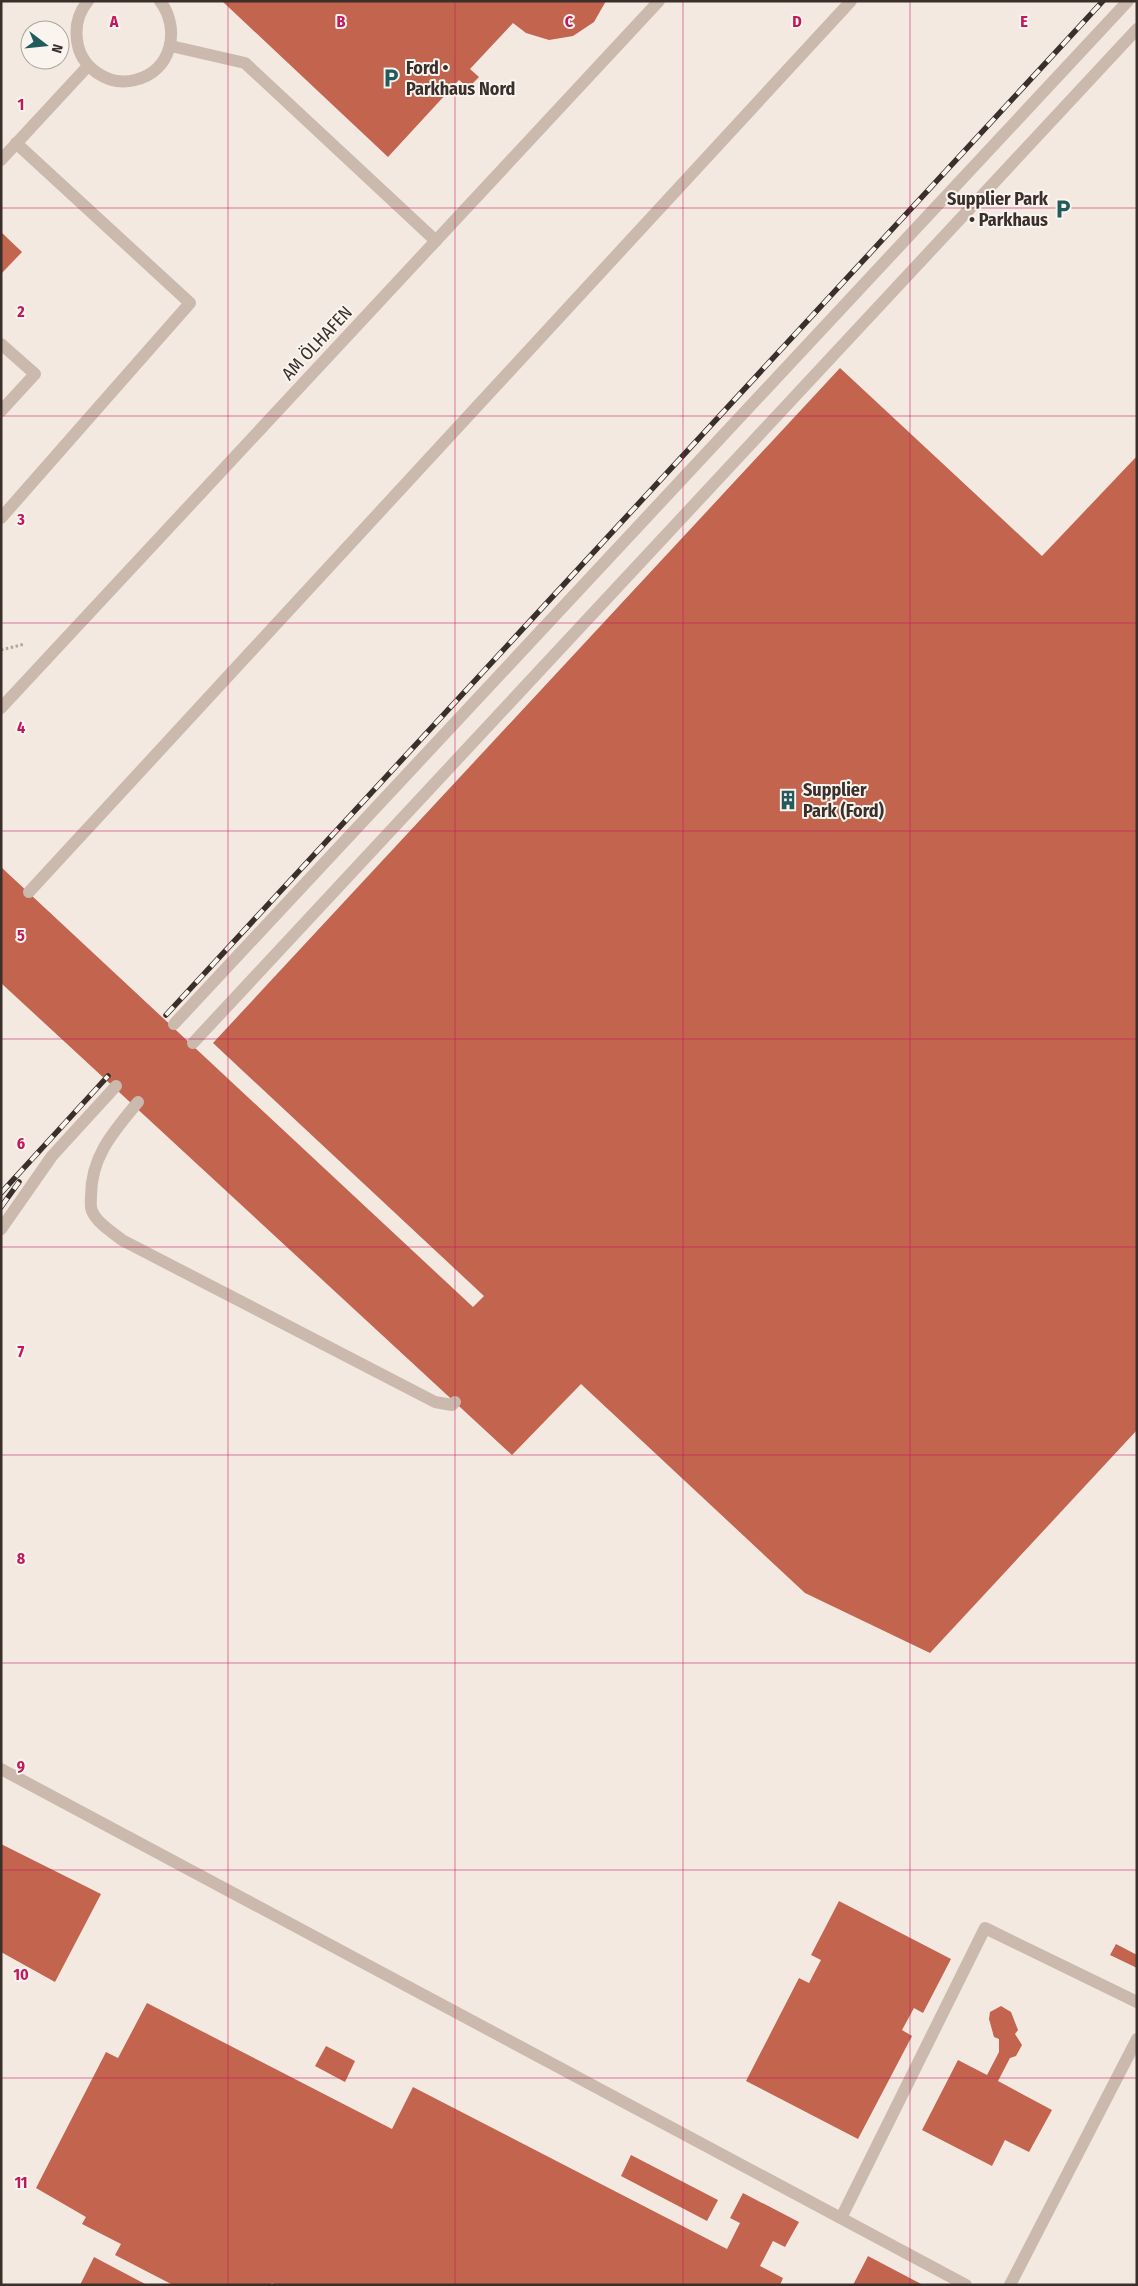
<svg xmlns="http://www.w3.org/2000/svg" width="1138" height="2286" font-family="'Fira Sans Condensed',sans-serif">
	<style>
		.building { fill: #c3644f }
		.lines { fill: none; stroke-linecap: round; stroke-linejoin: round }
		.path { stroke: #b7a397; stroke-width: 3; stroke-dasharray: 2.5 2.5; stroke-linecap: butt }
		.service { stroke: #cbb9ad; stroke-width: 12 }
		.rail-casing { stroke: #3a2f2b; stroke-width: 5.5 }
		.rail { stroke: #faf4ee; stroke-width: 4; stroke-dasharray: 11; stroke-linecap: butt }
		.grid { fill: none; stroke: #c2185b; stroke-width: 1; stroke-opacity: 0.55 }
		.labels { text-anchor: middle; dominant-baseline: central; stroke-width: 4; stroke-linejoin: round; paint-order: stroke }
		.poi-label { font-size: 18px; font-weight: bold; fill: #3a2f2b; stroke: #faf4ee; text-anchor: start }
		.street-label { font-size: 18px; fill: #3a2f2b; stroke: #faf4ee }
		.grid-label { font-size: 16px; text-anchor: middle; font-weight: bold; fill: #c2185b; stroke: #faf4ee; stroke-width: 4; stroke-linejoin: round; paint-order: stroke }
	</style>
	<rect width="100%" height="100%" fill="#f3e9e1"/>
	<g class="building">
		<polygon points="222,1 606,1 594,22 573,36 549,40 526,33 513,23 470,69 479,77 468,88 459,80 388,157"/>
		<polygon points="1,232 22,252 1,274"/>
		<polygon points="840,368 1042,556 1137,456 1137,1430 930,1653 805,1593 581,1384 512,1455 1,983 1,867 473,1307 484,1296 213,1043"/>
		<polygon points="1,1844 101,1894 55,1982 1,1952"/>
		<polygon points="839,1901 951,1959 923,2013 914,2008 902,2030 912,2036 858,2139 746,2081 799,1978 809,1983 821,1960 811,1955"/>
		<polygon points="1116,1944 1137,1955 1137,1968 1110,1955"/>
		<polygon points="147,2003 392,2129 413,2087 727,2249 740,2223 730,2218 743,2193 799,2222 785,2247 773,2241 760,2266 783,2278 780,2285 275,2285 272,2283 270,2285 173,2285 115,2255 121,2244 82,2224 86,2217 36,2188 106,2052 118,2058"/>
		<polygon points="1001,2006 1011,2012 1018,2030 1015,2034 1022,2045 1016,2056 1010,2058 998,2081 1052,2110 1029,2152 1005,2140 992,2166 922,2130 958,2060 987,2075 999,2052 999,2039 994,2037 989,2019 990,2012"/>
		<polygon points="326,2046 355,2061 345,2082 315,2066"/>
		<polygon points="631,2155 718,2200 707,2221 621,2176"/>
		<polygon points="868,2256 923,2285 853,2285"/>
		<polygon points="94,2257 147,2285 80,2285"/>
	</g>
	<g class="lines">
		<polyline class="path" points="1,650 25,644"/>
		<g class="service">
			<path d="M88,1C78,13 75,25 77,40C80,67 108,87 135,80C172,72 181,28 160,1"/>
			<polyline points="171,46 245,63 436,241"/>
			<polyline points="1,160 88,66"/>
			<polyline points="1,344 35,374 1,411"/>
			<polyline points="1,518 190,303 16,143"/>
			<polyline points="1,708 659,1"/>
			<polyline points="29,892 851,1"/>
			<polyline points="174,1024 1128,1"/>
			<polyline points="193,1043 1137,29"/>
			<path d="M138,1102C114,1131 91,1156 91,1196C91,1200 90,1207 92,1211C97,1223 112,1232 122,1240L435,1402L452,1405L455,1402"/>
			<polyline points="1,1229 52,1156 116,1086"/>
			<polyline points="1,1769 966,2285"/>
			<polyline points="841,2218 985,1928 1137,2002"/>
			<polyline points="1010,2285 1137,2039"/>
		</g>
		<defs>
			<g id="rail">
				<polyline points="166,1015 1103,1"/>
				<polyline points="1,1193 108,1076"/>
				<polyline points="1,1207 19,1182"/>
			</g>
		</defs>
		<use href="#rail" class="rail-casing"/>
		<use href="#rail" class="rail"/>
	</g>
	<path class="grid" d="M228,1V2285M455,1V2285M683,1V2285M910,1V2285M1,208H1137M1,416H1137M1,623H1137M1,831H1137M1,1039H1137M1,1247H1137M1,1455H1137M1,1663H1137M1,1870H1137M1,2078H1137"/>
	<defs>
		<symbol id="parking-bare" viewBox="-9 -9 18 18"><path d="M-3.5-5.5H1a3.5 3.5 0 0 1 0 7H-1V5.5H-3.5ZM-1-3.4V-.6H.8a1.4 1.4 0 0 0 0-2.8Z" fill="#215b5b" stroke="#faf4ee" stroke-width="2.5" paint-order="stroke"/></symbol>
		<symbol id="building-bare" viewBox="-9 -9 18 18"><path d="M-4-6H4V6H1V3H-1V6H-4ZM-2.5-4.3h1.7v1.8h-1.7ZM.8-4.3h1.7v1.8H.8ZM-2.5-1h1.7V.8h-1.7ZM.8-1h1.7V.8H.8Z" fill="#215b5b" stroke="#faf4ee" stroke-width="2.5" paint-order="stroke"/></symbol>
	</defs>
	<g fill-rule="evenodd">
		<use href="#parking-bare" x="377" y="64" width="28" height="28"/>
		<use href="#parking-bare" x="1049" y="195" width="28" height="28"/>
		<use href="#building-bare" x="774" y="786" width="28" height="28"/>
	</g>
	<g class="labels">
		<g class="poi-label">
			<text x="406" y="68">Ford •<tspan x="406" dy="21">Parkhaus Nord</tspan></text>
			<text x="1048" y="199" text-anchor="end">Supplier Park<tspan x="1048" dy="21">• Parkhaus</tspan></text>
			<text x="803" y="790">Supplier<tspan x="803" dy="21">Park (Ford)</tspan></text>
		</g>
		<g class="street-label">
			<text transform="translate(317 343) rotate(-47)">AM ÖLHAFEN</text>
		</g>
	</g>
	<g class="grid-label">
		<text x="114" y="27">A</text>
		<text x="341" y="27">B</text>
		<text x="569" y="27">C</text>
		<text x="797" y="27">D</text>
		<text x="1024" y="27">E</text>
		<text x="21" y="110">1</text>
		<text x="21" y="317">2</text>
		<text x="21" y="525">3</text>
		<text x="21" y="733">4</text>
		<text x="21" y="941">5</text>
		<text x="21" y="1149">6</text>
		<text x="21" y="1357">7</text>
		<text x="21" y="1564">8</text>
		<text x="21" y="1772">9</text>
		<text x="21" y="1980">10</text>
		<text x="21" y="2188">11</text>
	</g>
	<rect width="1138" height="2286" fill="none" stroke="#3a2f2b" stroke-width="5"/>
	<g transform="translate(45 45) rotate(106)"><circle r="24" fill="#faf4ee" stroke="#ada5a0"/>
	<path d="M0-4L9 19L0 12L-9 19Z" fill="#215b5b"/>
	<text y="-8" font-size="14" font-weight="bold" text-anchor="middle" fill="#3a2f2b">N</text>
	</g>
</svg>
